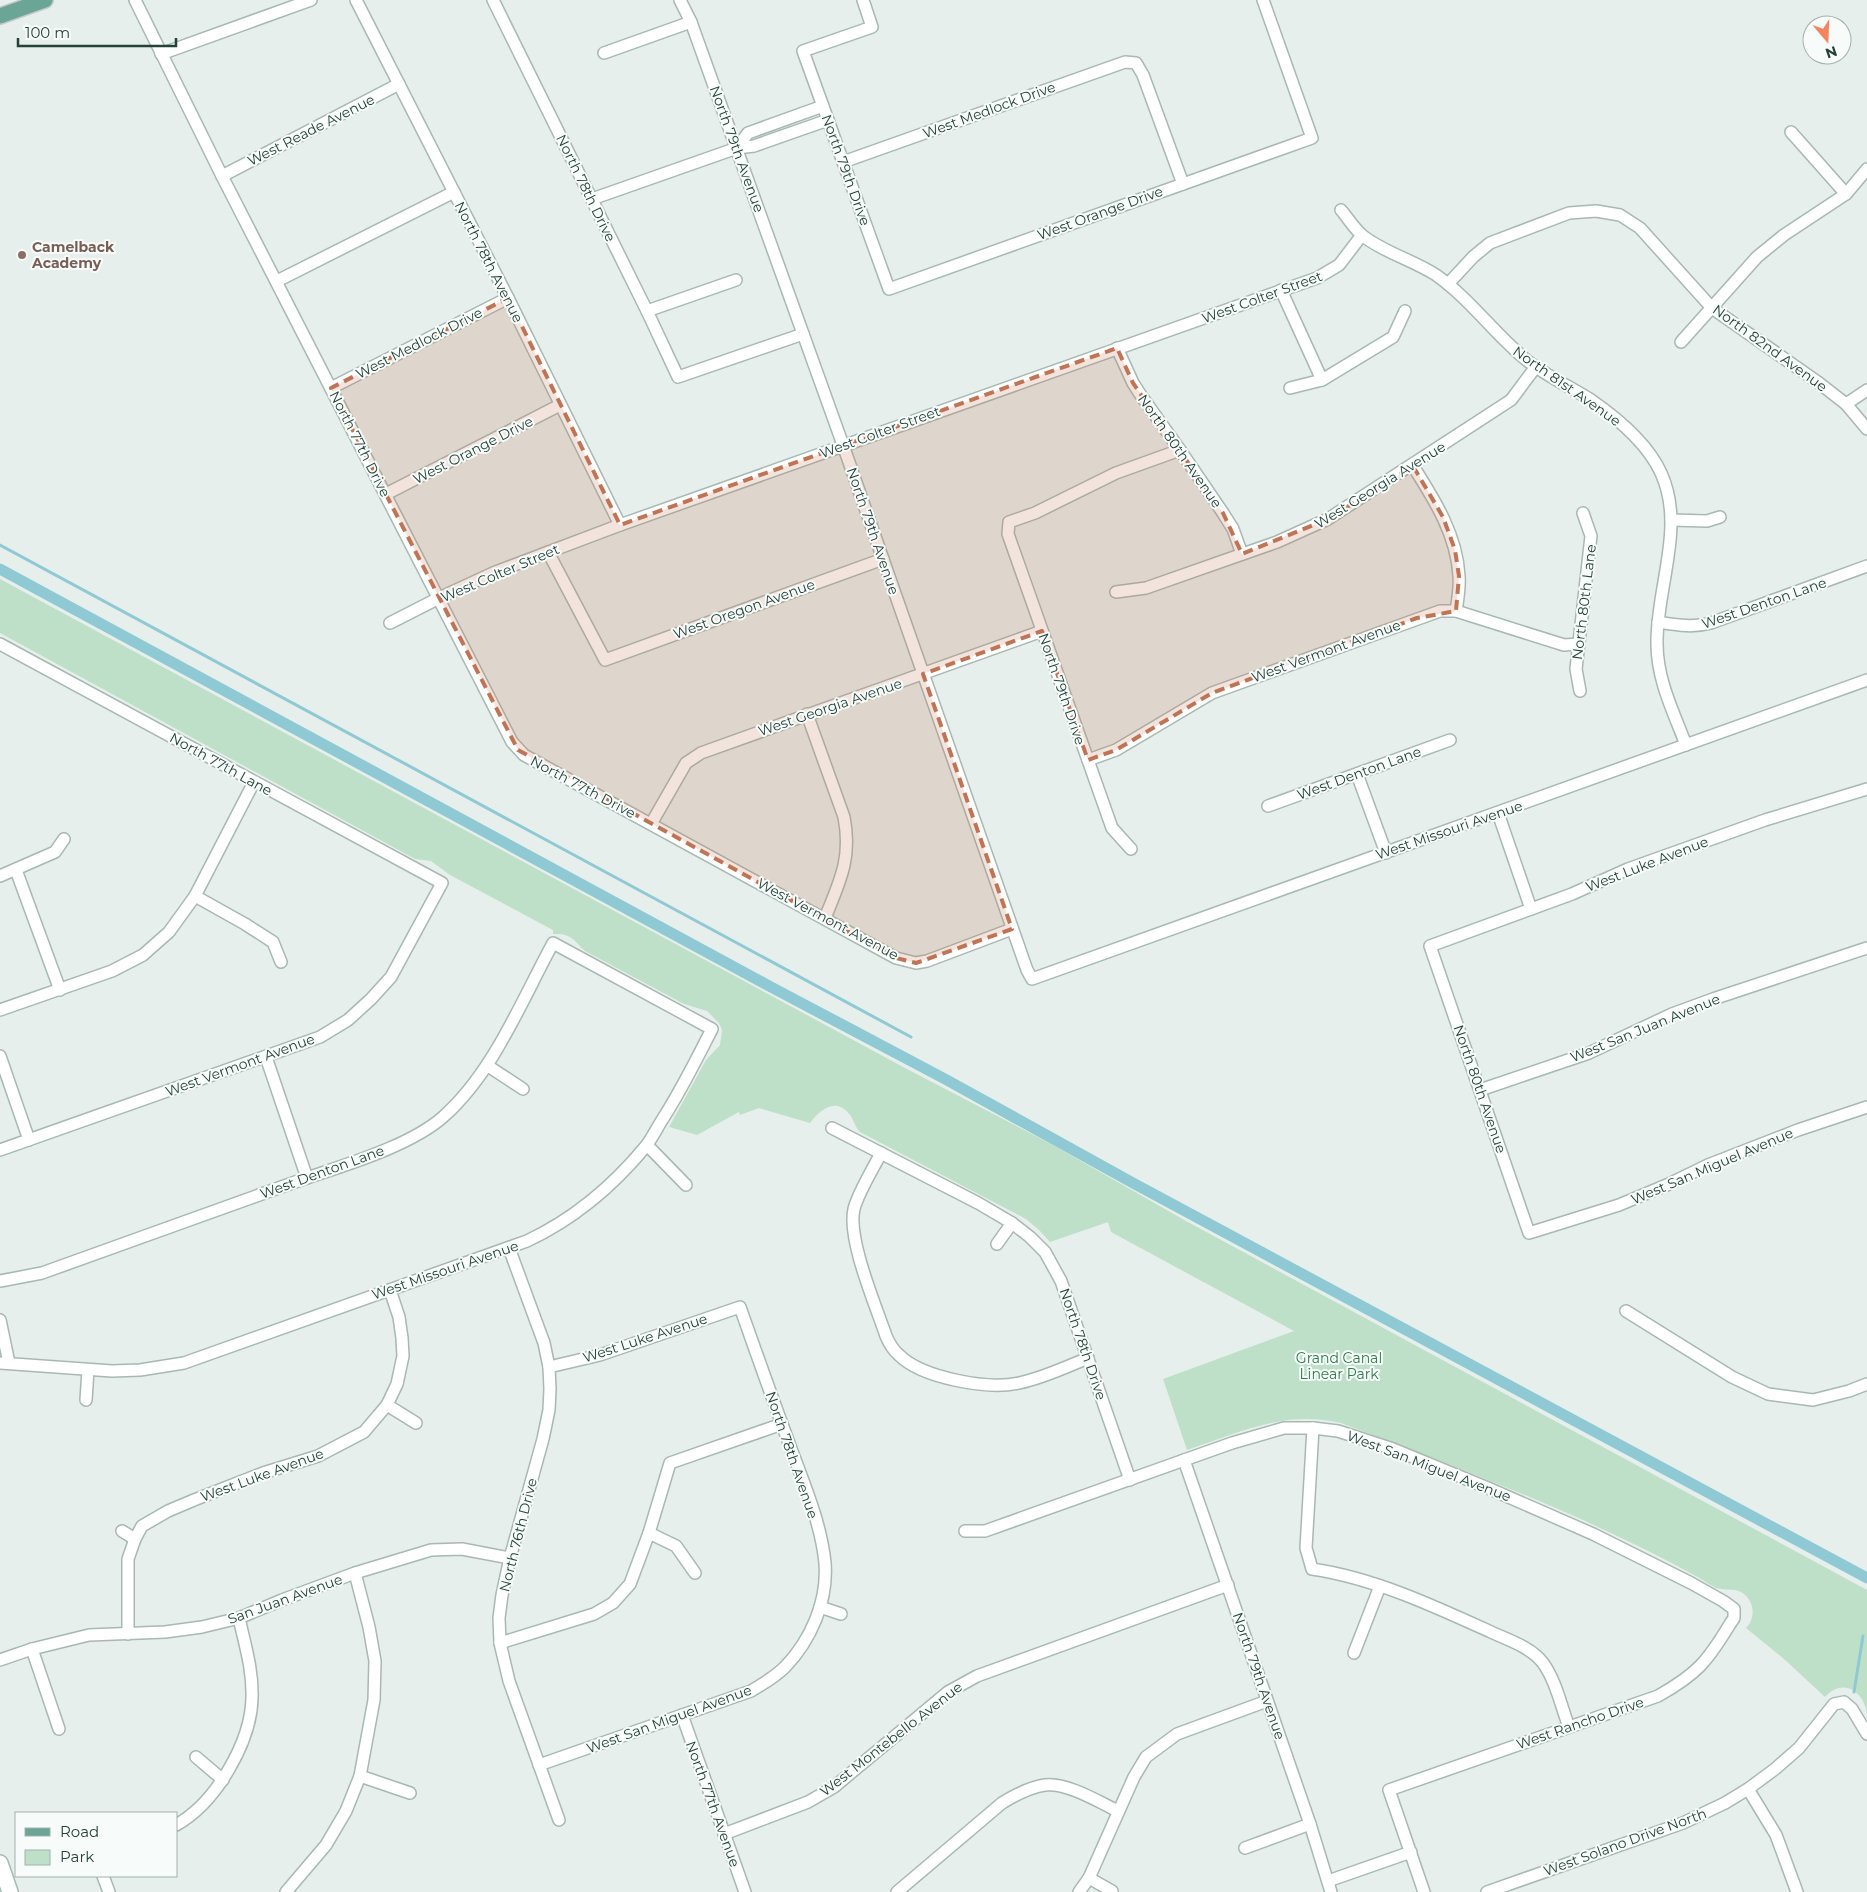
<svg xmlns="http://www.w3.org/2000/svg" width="1867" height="1892" font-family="Montserrat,sans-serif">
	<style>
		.green { fill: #bfe0c8 }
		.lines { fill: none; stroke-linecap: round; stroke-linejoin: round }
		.stream { stroke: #8ec9d4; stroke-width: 3 }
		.canal { stroke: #8ec9d4; stroke-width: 11 }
		.minor-casing { stroke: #a8b8b2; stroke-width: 14 }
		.secondary-casing { stroke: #a4bbb3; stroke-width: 18 }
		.primary-casing { stroke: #c2cac8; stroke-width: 18 }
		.minor { stroke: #fff; stroke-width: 11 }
		.secondary { stroke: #fff; stroke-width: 15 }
		.primary { stroke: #6aa596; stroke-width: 15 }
		.marked { fill: #c07456; fill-opacity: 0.2; stroke: #c07456; stroke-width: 4; stroke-dasharray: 10 6; stroke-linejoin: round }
		.education-dot { fill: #8d6e63; stroke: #f7fbf9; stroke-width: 2 }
		.labels { text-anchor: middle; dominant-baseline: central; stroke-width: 4; stroke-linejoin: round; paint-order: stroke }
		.street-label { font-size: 14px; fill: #24423a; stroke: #f7fbf9 }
		.education-label { font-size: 14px; font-weight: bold; fill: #785e54; stroke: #f7fbf9; text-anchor: start }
		.park-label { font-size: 14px; fill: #2d7a4b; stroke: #f7fbf9 }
	</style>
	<rect width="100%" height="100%" fill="#e6efeb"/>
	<path class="green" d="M0,579L905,1068L1051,1144L1186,1221L1867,1590V1714C1864,1691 1843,1677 1825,1697L1784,1659L1746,1628C1755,1619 1755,1604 1745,1595C1737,1587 1726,1591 1716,1588C1712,1586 1707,1583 1703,1580C1588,1516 1465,1470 1341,1423C1284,1410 1241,1432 1187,1450L1163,1379L1294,1331L1111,1232L1108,1222L1050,1242L1039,1230L1026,1219L860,1132C855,1127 854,1120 850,1115C836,1096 820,1110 810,1123L759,1108L740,1115L739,1112L697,1135L669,1127L706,1060L720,1045L722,1030L719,1023L707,1011L684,1004L585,951C573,940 572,933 553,934V930L450,875L431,861L415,859L0,633Z"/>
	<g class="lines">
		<g class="stream">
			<polyline points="0,545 911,1037"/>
			<polyline points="1854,1692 1863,1636"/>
		</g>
		<polyline class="canal" points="0,569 771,987 945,1079 1133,1183 1867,1578"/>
		<defs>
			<g id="minor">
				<polyline points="135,0 222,176 512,742 524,755 896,958 916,963 927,961 1012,929"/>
				<polyline points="356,0 508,298 620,525"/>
				<polyline points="493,0 647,311 678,377 803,334"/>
				<polyline points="680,0 691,22 843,445 1027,970 1032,979 1867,680"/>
				<polyline points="863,0 872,27 803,51 889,289 1312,138 1263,0"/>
				<polyline points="604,53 691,22"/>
				<polyline points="161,54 311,0"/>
				<polyline points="1791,132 1846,194"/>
				<polyline points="737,148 748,133 823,106"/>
				<polyline points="843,162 1125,62 1136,63 1143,75 1183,184"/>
				<polyline points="222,176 399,84"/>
				<polyline points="592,199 737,148 754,146 828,120"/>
				<path d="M1341,210C1348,218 1355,230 1363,236C1385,253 1413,260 1436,275C1469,298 1493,332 1524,358C1544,375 1569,386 1591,400C1617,418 1648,444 1661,473C1686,527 1656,588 1657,644C1657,680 1674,713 1686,745"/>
				<polyline points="277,281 454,192"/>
				<polyline points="1448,284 1473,257 1490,243 1569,213 1596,211 1620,215 1640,228 1712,308 1819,383 1846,404 1867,429"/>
				<polyline points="1281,290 1322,380"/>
				<polyline points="647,311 736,280"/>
				<polyline points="1681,342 1757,257 1784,235 1846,194 1867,169"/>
				<polyline points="1117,348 1133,383 1140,394 1180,450 1223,513 1233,529 1242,554"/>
				<polyline points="331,388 508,298"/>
				<polyline points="1290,388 1322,380 1393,337 1405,311"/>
				<polyline points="1846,404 1867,390"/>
				<path d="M1413,466C1434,499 1457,535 1459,576C1460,587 1458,599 1456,611"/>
				<polyline points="386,494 560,405"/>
				<polyline points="1671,520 1707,521 1720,517"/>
				<polyline points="548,552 605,660 883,559"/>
				<polyline points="1116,592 1146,588 1277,542 1328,519 1511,400 1535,368"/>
				<path d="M1658,622C1677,625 1692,628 1711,623L1867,566"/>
				<polyline points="390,623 439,598 493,573 620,525 1317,278 1339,265 1362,235"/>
				<polyline points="0,644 442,883 391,977 371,999 348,1020 320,1037 0,1150"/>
				<polyline points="1580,691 1576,669 1591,536 1583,513"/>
				<path d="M807,714L844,817C852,858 840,881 825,918"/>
				<polyline points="1088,760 1116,750 1212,693 1440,611 1456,611 1564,645 1578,644"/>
				<polyline points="1357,774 1386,853"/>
				<polyline points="1867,789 1765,820 1628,869 1572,894 1430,946 1529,1233 1619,1205 1669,1184 1708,1165 1798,1130 1867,1107"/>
				<polyline points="1268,806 1450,740"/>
				<polyline points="1498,813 1531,909"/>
				<polyline points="651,824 686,763 701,753 1042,631"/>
				<polyline points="1131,849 1112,828 1008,534 1009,522 1035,513 1116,473 1180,450"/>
				<polyline points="16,870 60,990"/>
				<polyline points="0,876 55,852 64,839"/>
				<polyline points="195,896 245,924 273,942 281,962"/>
				<polyline points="0,1010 112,971 143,955 169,932 195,896 254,782"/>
				<polyline points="0,1056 29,1140"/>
				<polyline points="266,1057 307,1178"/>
				<polyline points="488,1066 523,1089"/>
				<polyline points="1480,1090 1589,1053 1672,1014 1713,999 1867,948"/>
				<polyline points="832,1128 978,1203 1012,1223 1030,1237 1045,1252 1061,1281 1130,1480"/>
				<polyline points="647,1145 686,1185"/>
				<path d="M881,1153C873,1169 858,1193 854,1209C847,1239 876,1306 886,1336C889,1343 893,1350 899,1355C922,1378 988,1390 1019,1383C1043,1378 1066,1367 1088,1358"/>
				<polyline points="997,1244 1012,1223"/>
				<polyline points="509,1248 544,1343 549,1367 550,1389 549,1410 543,1439 510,1558 502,1595 499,1618 500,1643 509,1681 559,1820"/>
				<path d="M0,1281L42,1273C127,1242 213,1212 298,1181C341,1166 409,1147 443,1117C493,1073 521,1002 553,943L712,1029C696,1060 681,1091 662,1120C657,1128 652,1138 646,1146C613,1186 574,1219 527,1241L184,1363L140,1370L112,1371L0,1363"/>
				<polyline points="1626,1311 1732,1377 1768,1394 1813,1400 1849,1391 1867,1384"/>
				<polyline points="0,1320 9,1363"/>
				<polyline points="86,1400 88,1370"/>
				<polyline points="387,1405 416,1423"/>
				<path d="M1313,1428L1306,1548L1312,1569C1374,1578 1434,1606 1491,1632C1508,1640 1531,1647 1543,1663C1556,1681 1561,1706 1569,1727"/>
				<polyline points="1184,1460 1310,1824 1331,1892"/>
				<polyline points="122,1531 135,1539"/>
				<path d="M965,1531H985L1232,1443L1284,1428H1313L1338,1431L1393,1449L1488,1488L1593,1534L1691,1583L1723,1601L1734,1609V1618L1730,1624C1707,1662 1697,1674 1658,1696L1389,1790L1424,1892"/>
				<polyline points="649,1533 676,1546 695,1573"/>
				<polyline points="820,1607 841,1614"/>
				<polyline points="128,1634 128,1559 135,1539 142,1526 168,1511 194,1500 263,1473 318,1456 364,1432 387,1405 397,1384 403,1356 402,1338 399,1317 390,1290"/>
				<polyline points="500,1643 594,1614 613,1603 630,1584 649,1533 670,1463 782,1424"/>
				<polyline points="32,1649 59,1729"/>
				<polyline points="1354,1653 1380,1586"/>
				<polyline points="0,1660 32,1649 89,1635 165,1632 202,1627 239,1618 282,1600 355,1573 431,1550 462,1549 510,1558"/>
				<polyline points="682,1715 745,1892"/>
				<polyline points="196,1757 223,1780"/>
				<path d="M539,1765L751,1691C763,1684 775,1677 785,1667C811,1640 828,1601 825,1563C821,1522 803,1482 789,1443C772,1398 756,1352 740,1307L600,1355L549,1367"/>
				<polyline points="360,1776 410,1793"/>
				<polyline points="1748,1789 1776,1835 1797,1892"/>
				<path d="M176,1825C216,1803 251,1742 252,1698C253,1670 245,1645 239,1618"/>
				<polyline points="724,1834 808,1802 834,1787 948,1692 977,1676 1228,1585"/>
				<polyline points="1245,1848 1310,1824"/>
				<polyline points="103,1876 109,1892"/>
				<polyline points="1089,1878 1112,1891"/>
				<polyline points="1328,1881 1411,1852"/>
				<polyline points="286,1892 326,1845 346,1811 360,1776 374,1700 375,1661 369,1627 355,1573"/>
				<path d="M897,1892L1002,1803C1015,1795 1030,1787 1045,1785C1066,1782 1099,1802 1118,1811"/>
				<polyline points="1079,1892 1089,1878 1134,1777 1146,1757 1177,1734 1267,1701"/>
				<polyline points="1487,1892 1683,1823 1725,1803 1748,1789 1775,1769 1799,1748 1834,1704 1844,1702 1852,1709 1867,1734"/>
			</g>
			<polyline id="secondary" points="0,1863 10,1892"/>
			<polyline id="primary" points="0,16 45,0"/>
		</defs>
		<use href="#minor" class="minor-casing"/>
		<use href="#secondary" class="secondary-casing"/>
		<use href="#primary" class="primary-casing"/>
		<use href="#minor" class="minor"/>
		<use href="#secondary" class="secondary"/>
		<use href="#primary" class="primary"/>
	</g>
	<path class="marked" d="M508,298L620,525L1117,348L1133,383L1223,513L1242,554L1328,519L1413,466L1443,517L1455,550L1459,576L1456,611L1417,618L1212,693L1116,750L1088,760L1042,631L923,674L1012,929L916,963L896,958L518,750L331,388Z"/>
	<circle class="education-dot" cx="22" cy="255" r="5"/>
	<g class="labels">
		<g class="street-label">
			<text transform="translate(989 110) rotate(-20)">West Medlock Drive</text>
			<text transform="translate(311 130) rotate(-27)">West Reade Avenue</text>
			<text transform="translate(737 149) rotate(70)">North 79th Avenue</text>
			<text transform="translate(846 170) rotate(70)">North 79th Drive</text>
			<text transform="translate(586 188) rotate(64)">North 78th Drive</text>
			<text transform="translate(1100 213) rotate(-20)">West Orange Drive</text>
			<text transform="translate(489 262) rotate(63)">North 78th Avenue</text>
			<text transform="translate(1262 297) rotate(-20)">West Colter Street</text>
			<text transform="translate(419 343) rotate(-27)">West Medlock Drive</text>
			<text transform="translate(1770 348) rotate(36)">North 82nd Avenue</text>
			<text transform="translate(1567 386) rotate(35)">North 81st Avenue</text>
			<text transform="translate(880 432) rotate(-20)">West Colter Street</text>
			<text transform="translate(360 444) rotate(63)">North 77th Drive</text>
			<text transform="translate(473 450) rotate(-27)">West Orange Drive</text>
			<text transform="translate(1180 451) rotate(55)">North 80th Avenue</text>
			<text transform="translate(1380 485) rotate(-32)">West Georgia Avenue</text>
			<text transform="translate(873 531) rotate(71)">North 79th Avenue</text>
			<text transform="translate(500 573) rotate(-23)">West Colter Street</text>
			<text transform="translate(1584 602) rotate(-83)">North 80th Lane</text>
			<text transform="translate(1764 603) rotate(-19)">West Denton Lane</text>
			<text transform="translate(744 609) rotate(-20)">West Oregon Avenue</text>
			<text transform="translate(1326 651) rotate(-20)">West Vermont Avenue</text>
			<text transform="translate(1062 689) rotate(71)">North 79th Drive</text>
			<text transform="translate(830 707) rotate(-19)">West Georgia Avenue</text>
			<text transform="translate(221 764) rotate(29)">North 77th Lane</text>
			<text transform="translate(1359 773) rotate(-20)">West Denton Lane</text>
			<text transform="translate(583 787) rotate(28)">North 77th Drive</text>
			<text transform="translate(1449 830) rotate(-19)">West Missouri Avenue</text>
			<text transform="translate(1647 864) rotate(-21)">West Luke Avenue</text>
			<text transform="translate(828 919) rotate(28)">West Vermont Avenue</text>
			<text transform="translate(1645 1028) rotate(-22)">West San Juan Avenue</text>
			<text transform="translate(240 1065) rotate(-20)">West Vermont Avenue</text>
			<text transform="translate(1480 1089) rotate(71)">North 80th Avenue</text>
			<text transform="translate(1712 1166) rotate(-23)">West San Miguel Avenue</text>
			<text transform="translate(322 1172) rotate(-20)">West Denton Lane</text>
			<text transform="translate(445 1270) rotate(-19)">West Missouri Avenue</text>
			<text transform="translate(645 1338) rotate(-18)">West Luke Avenue</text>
			<text transform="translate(1083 1344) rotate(71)">North 78th Drive</text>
			<text transform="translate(792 1455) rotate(71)">North 78th Avenue</text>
			<text transform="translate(1429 1466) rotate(21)">West San Miguel Avenue</text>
			<text transform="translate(262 1475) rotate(-20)">West Luke Avenue</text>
			<text transform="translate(518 1535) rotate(-76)">North 76th Drive</text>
			<text transform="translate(285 1599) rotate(-20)">San Juan Avenue</text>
			<text transform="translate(1259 1676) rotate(71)">North 79th Avenue</text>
			<text transform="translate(669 1719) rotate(-20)">West San Miguel Avenue</text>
			<text transform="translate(1580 1723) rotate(-19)">West Rancho Drive</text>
			<text transform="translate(891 1739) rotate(-38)">West Montebello Avenue</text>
			<text transform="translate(713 1804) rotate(70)">North 77th Avenue</text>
			<text transform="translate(1625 1842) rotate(-20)">West Solano Drive North</text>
		</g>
		<g class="education-label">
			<text x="32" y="247">Camelback<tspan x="32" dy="16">Academy</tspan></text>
		</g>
		<g class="park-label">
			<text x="1339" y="1358">Grand Canal<tspan x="1339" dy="16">Linear Park</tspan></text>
		</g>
	</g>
	<rect x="15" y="1812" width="162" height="65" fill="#f7fbf9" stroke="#a3b1ad"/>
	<rect x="25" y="1828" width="25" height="8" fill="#6aa596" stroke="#a3b1ad"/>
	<text x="60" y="1837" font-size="15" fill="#24423a">Road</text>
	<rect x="25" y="1850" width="25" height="15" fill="#bfe0c8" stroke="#a3b1ad"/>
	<text x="60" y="1862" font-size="15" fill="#24423a">Park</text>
	<g transform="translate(1827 40) rotate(161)"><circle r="24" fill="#f7fbf9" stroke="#a3b1ad"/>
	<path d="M0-4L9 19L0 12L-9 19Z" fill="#f4845f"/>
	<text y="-8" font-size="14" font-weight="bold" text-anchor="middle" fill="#24423a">N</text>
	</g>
	<path d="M18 38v8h158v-8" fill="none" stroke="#24423a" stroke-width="2.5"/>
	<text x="25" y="38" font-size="15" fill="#24423a" stroke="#f7fbf9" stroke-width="4" paint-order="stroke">100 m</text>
</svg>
